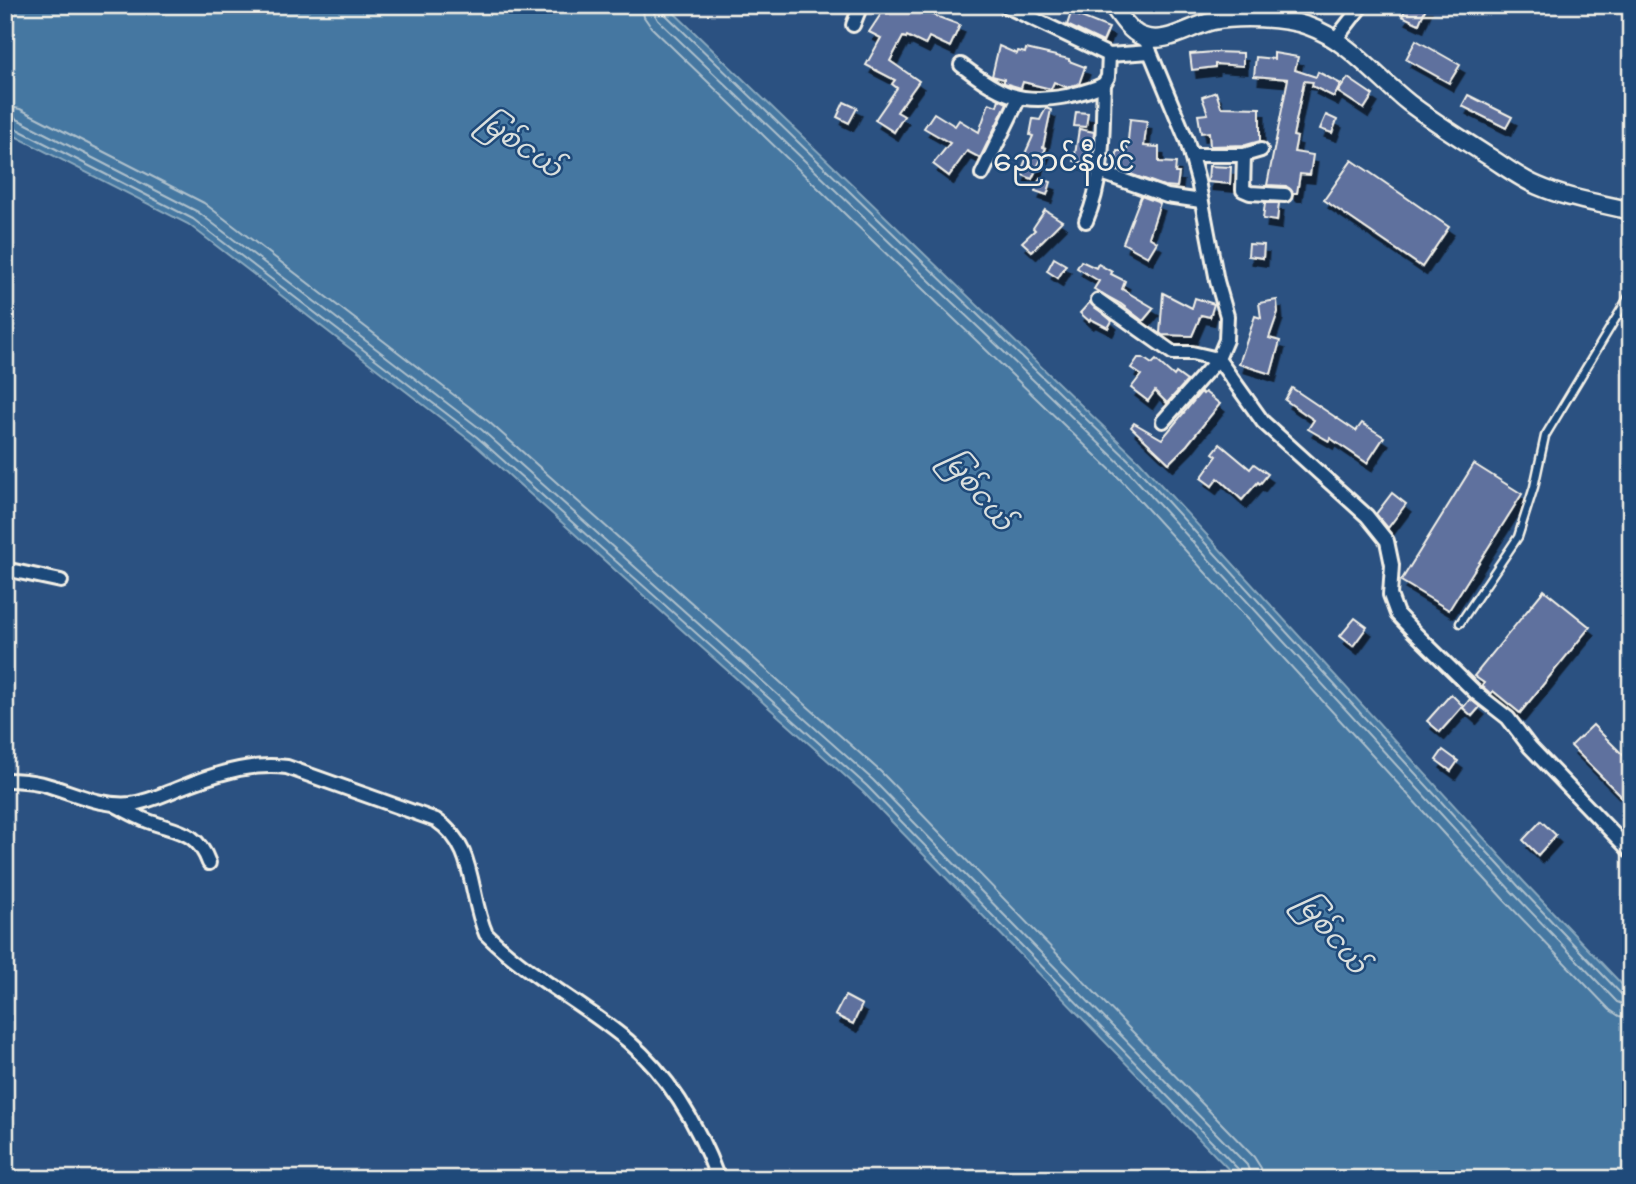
<svg xmlns="http://www.w3.org/2000/svg" width="1636" height="1184" font-family="'Architects Daughter','Noto Sans Myanmar',sans-serif">
	<style>
		.water { fill: #4477a1; stroke: #8aa8bd; stroke-width: 2 }
		.lines { fill: none; stroke-linecap: round; stroke-linejoin: round }
		.shore { stroke: #aec0cc; stroke-width: 2 }
		.building { fill: #5f719e; stroke: #f4f1e8; stroke-width: 2; filter: url(#shadow) }
		.service-casing { stroke: #f4f1e8; stroke-width: 11 }
		.minor-casing { stroke: #f4f1e8; stroke-width: 18 }
		.tertiary-casing { stroke: #f4f1e8; stroke-width: 21 }
		.service { stroke: #1f4a7a; stroke-width: 6 }
		.minor { stroke: #1f4a7a; stroke-width: 12 }
		.tertiary { stroke: #1f4a7a; stroke-width: 16 }
		.labels { text-anchor: middle; dominant-baseline: central; stroke-width: 5; stroke-linejoin: round; paint-order: stroke }
		.water-label { font-size: 28px; font-style: italic; fill: #dadfdd; stroke: #1f4a7a }
		.quarter-label { font-size: 30px; fill: #f4f1e8; stroke: #1f4a7a }
	</style>
	<defs>
		<filter id="shadow"><feDropShadow dx="4.5" dy="8" stdDeviation="0" flood-color="#0009"/></filter>
	</defs>
	<rect width="100%" height="100%" fill="#2b5181"/>
	<filter id="ink" filterUnits="userSpaceOnUse"><feTurbulence type="fractalNoise" baseFrequency=".0143" numOctaves="2"/><feDisplacementMap in="SourceGraphic" scale="14" xChannelSelector="R" yChannelSelector="G"/><feConvolveMatrix kernelMatrix="1 2 1 2 8 2 1 2 1" color-interpolation-filters="sRGB"/></filter>
	<g filter="url(#ink)">
		<polygon class="water" points="5,5 666,5 1140,462 1525,883 1631,994 1631,1179 1238,1179 862,791 472,442 188,224 5,131"/>
		<g class="lines">
			<g class="shore">
				<polyline points="642,5 644,17 651,27 1121,480 1505,901 1610,1010 1619,1016 1631,1018"/>
				<polyline points="653,5 654,13 658,20 1129,472 1513,893 1617,1002 1631,1007"/>
				<polyline points="661,5 664,13 1135,466 1520,888 1623,996 1631,998"/>
				<polyline points="5,106 20,109 204,203 489,422 881,772 1254,1157 1261,1168 1262,1179"/>
				<polyline points="5,117 15,118 198,212 482,430 873,780 1247,1165 1252,1179"/>
				<polyline points="5,125 11,126 193,219 477,437 867,786 1240,1171 1243,1179"/>
			</g>
		</g>
		<g class="building">
			<polygon points="887,5 906,5 960,25 950,47 929,37 925,45 907,36 906,38 903,37 890,61 919,81 897,112 904,116 894,132 875,120 897,88 892,84 895,80 866,65 881,38 869,32"/>
			<polygon points="1408,5 1427,5 1419,24 1402,16"/>
			<polygon points="1071,13 1109,28 1103,42 1067,25"/>
			<polygon points="1416,40 1460,65 1449,83 1406,59"/>
			<polygon points="999,46 1017,54 1018,51 1025,53 1026,49 1069,59 1069,61 1085,67 1079,84 1066,87 1054,82 1051,89 1023,82 1021,88 1004,83 1004,79 992,76"/>
			<polygon points="1214,52 1243,53 1243,66 1215,64 1215,67 1192,70 1190,54"/>
			<polygon points="1274,53 1298,57 1295,70 1316,77 1318,72 1341,84 1334,97 1312,86 1313,82 1304,81 1293,136 1297,137 1294,152 1313,155 1310,175 1300,174 1297,193 1293,193 1286,186 1267,185 1288,79 1254,76 1256,57 1274,59"/>
			<polygon points="1348,78 1373,95 1364,109 1338,92"/>
			<polygon points="1216,92 1221,107 1260,108 1260,141 1246,145 1210,146 1209,132 1201,133 1198,115 1208,114 1202,97"/>
			<polygon points="1468,95 1512,117 1506,128 1462,106"/>
			<polygon points="999,99 1007,103 980,158 967,151 949,176 933,164 950,143 924,128 934,113 955,126 959,120 979,132 989,103 997,106"/>
			<polygon points="844,102 857,108 849,123 837,117"/>
			<polygon points="1046,108 1051,110 1043,147 1046,148 1032,179 1020,174 1027,157 1024,156 1033,136 1030,135 1033,119 1040,120"/>
			<polygon points="1076,112 1088,113 1086,127 1074,126"/>
			<polygon points="1326,115 1337,120 1332,133 1320,129"/>
			<polygon points="1130,119 1147,121 1144,146 1159,147 1159,162 1176,163 1175,173 1179,173 1177,187 1164,186 1116,169 1117,151 1127,151"/>
			<polygon points="1079,129 1094,132 1091,164 1074,161"/>
			<polygon points="1352,160 1449,227 1422,267 1324,200"/>
			<polygon points="1209,166 1231,167 1230,184 1208,182"/>
			<polygon points="1040,178 1051,182 1047,195 1035,191"/>
			<polygon points="1141,196 1160,203 1149,237 1157,242 1148,257 1123,243"/>
			<polygon points="1265,203 1279,203 1277,221 1263,219"/>
			<polygon points="1045,210 1062,221 1032,251 1022,242 1035,230 1033,228"/>
			<polygon points="1249,244 1264,245 1263,258 1248,256"/>
			<polygon points="1054,258 1066,265 1058,278 1047,271"/>
			<polygon points="1081,261 1096,268 1098,264 1112,272 1111,274 1125,281 1122,289 1154,308 1143,321 1121,304 1094,289 1099,281 1077,268"/>
			<polygon points="1163,293 1192,308 1195,298 1214,304 1210,317 1201,315 1192,336 1162,335 1160,333"/>
			<polygon points="1277,300 1278,312 1269,338 1280,341 1271,374 1239,364 1255,316 1261,318 1259,303"/>
			<polygon points="1090,302 1112,321 1108,328 1091,319 1089,321 1080,313"/>
			<polygon points="1138,358 1143,358 1152,364 1156,360 1174,376 1176,373 1187,381 1167,403 1155,391 1148,401 1131,388 1141,375 1131,368"/>
			<polygon points="1292,388 1356,431 1362,423 1384,437 1367,463 1330,438 1329,441 1308,429 1314,420 1285,400"/>
			<polygon points="1201,392 1203,394 1205,392 1220,404 1187,445 1169,463 1131,427 1134,423 1162,439"/>
			<polygon points="1220,444 1250,469 1254,464 1268,474 1260,484 1258,482 1242,500 1218,478 1212,486 1201,478 1217,456 1213,453"/>
			<polygon points="1474,464 1522,494 1449,610 1401,581"/>
			<polygon points="1392,493 1406,504 1388,528 1376,514"/>
			<polygon points="1544,590 1590,627 1520,713 1493,691 1491,694 1482,686 1484,683 1474,676"/>
			<polygon points="1355,618 1367,627 1353,646 1340,636"/>
			<polygon points="1451,694 1463,706 1440,732 1427,721"/>
			<polygon points="1470,699 1480,707 1472,716 1463,708"/>
			<polygon points="1593,725 1631,763 1631,806 1571,746"/>
			<polygon points="1443,750 1458,761 1451,771 1436,760"/>
			<polygon points="1541,821 1556,835 1538,855 1523,840"/>
			<polygon points="845,996 862,1005 853,1024 835,1015"/>
		</g>
		<g class="lines">
			<defs>
				<polyline id="service" points="1460,623 1518,537 1534,487 1545,436 1631,293"/>
				<g id="minor">
					<polyline points="1004,5 1109,55 1150,52"/>
					<polyline points="853,25 861,5"/>
					<polyline points="1145,37 1150,52 1187,141 1198,181 1217,281 1227,316 1226,340 1218,359 1263,422 1367,516 1387,541 1392,565 1390,595 1397,614 1415,633 1476,693 1508,718 1530,747 1631,852"/>
					<polyline points="1335,40 1362,5"/>
					<path d="M961,65C999,94 1019,105 1067,96C1080,93 1093,90 1104,84"/>
					<polyline points="1191,155 1244,155 1261,150"/>
					<polyline points="1244,155 1243,190 1250,193 1285,195"/>
					<polyline points="1099,172 1167,196 1201,201"/>
					<polyline points="982,174 1019,98"/>
					<path d="M1086,221C1105,177 1102,131 1104,84L1108,77L1109,55"/>
					<polyline points="1098,300 1173,353 1192,353 1218,359 1163,421"/>
					<polyline points="5,569 61,581"/>
					<path d="M5,780C18,780 30,781 43,784C73,792 99,807 131,804C148,802 162,795 177,789C212,775 249,762 287,767L436,820C477,847 468,894 486,934C528,976 583,1003 628,1041C670,1077 699,1127 718,1179"/>
					<path d="M117,806C127,811 137,817 148,821C177,832 197,830 209,863"/>
				</g>
				<path id="tertiary" d="M1112,5C1120,16 1129,31 1141,36C1165,46 1190,26 1213,21C1238,16 1283,17 1308,26C1348,40 1377,78 1409,103C1434,122 1462,139 1488,156C1504,166 1521,179 1538,186C1568,199 1600,203 1631,211"/>
			</defs>
			<use href="#service" class="service-casing"/>
			<use href="#minor" class="minor-casing"/>
			<use href="#tertiary" class="tertiary-casing"/>
			<use href="#service" class="service"/>
			<use href="#minor" class="minor"/>
			<use href="#tertiary" class="tertiary"/>
		</g>
	</g>
	<g class="labels">
		<g class="water-label">
			<text transform="translate(520 145) rotate(35)">မြစ်ငယ်</text>
			<text transform="translate(977 491) rotate(51)">မြစ်ငယ်</text>
			<text transform="translate(1331 934) rotate(51)">မြစ်ငယ်</text>
		</g>
		<g class="quarter-label">
			<text x="1064" y="162">ညောင်နီပင်</text>
		</g>
	</g>
	<rect width="1636" height="1184" fill="none" stroke="#1f4a7a" stroke-width="28"/>
	<rect x="14" y="14" width="1608" height="1156" fill="none" stroke="#f4f1e8" stroke-width="2.5" filter="url(#ink)"/>
</svg>
